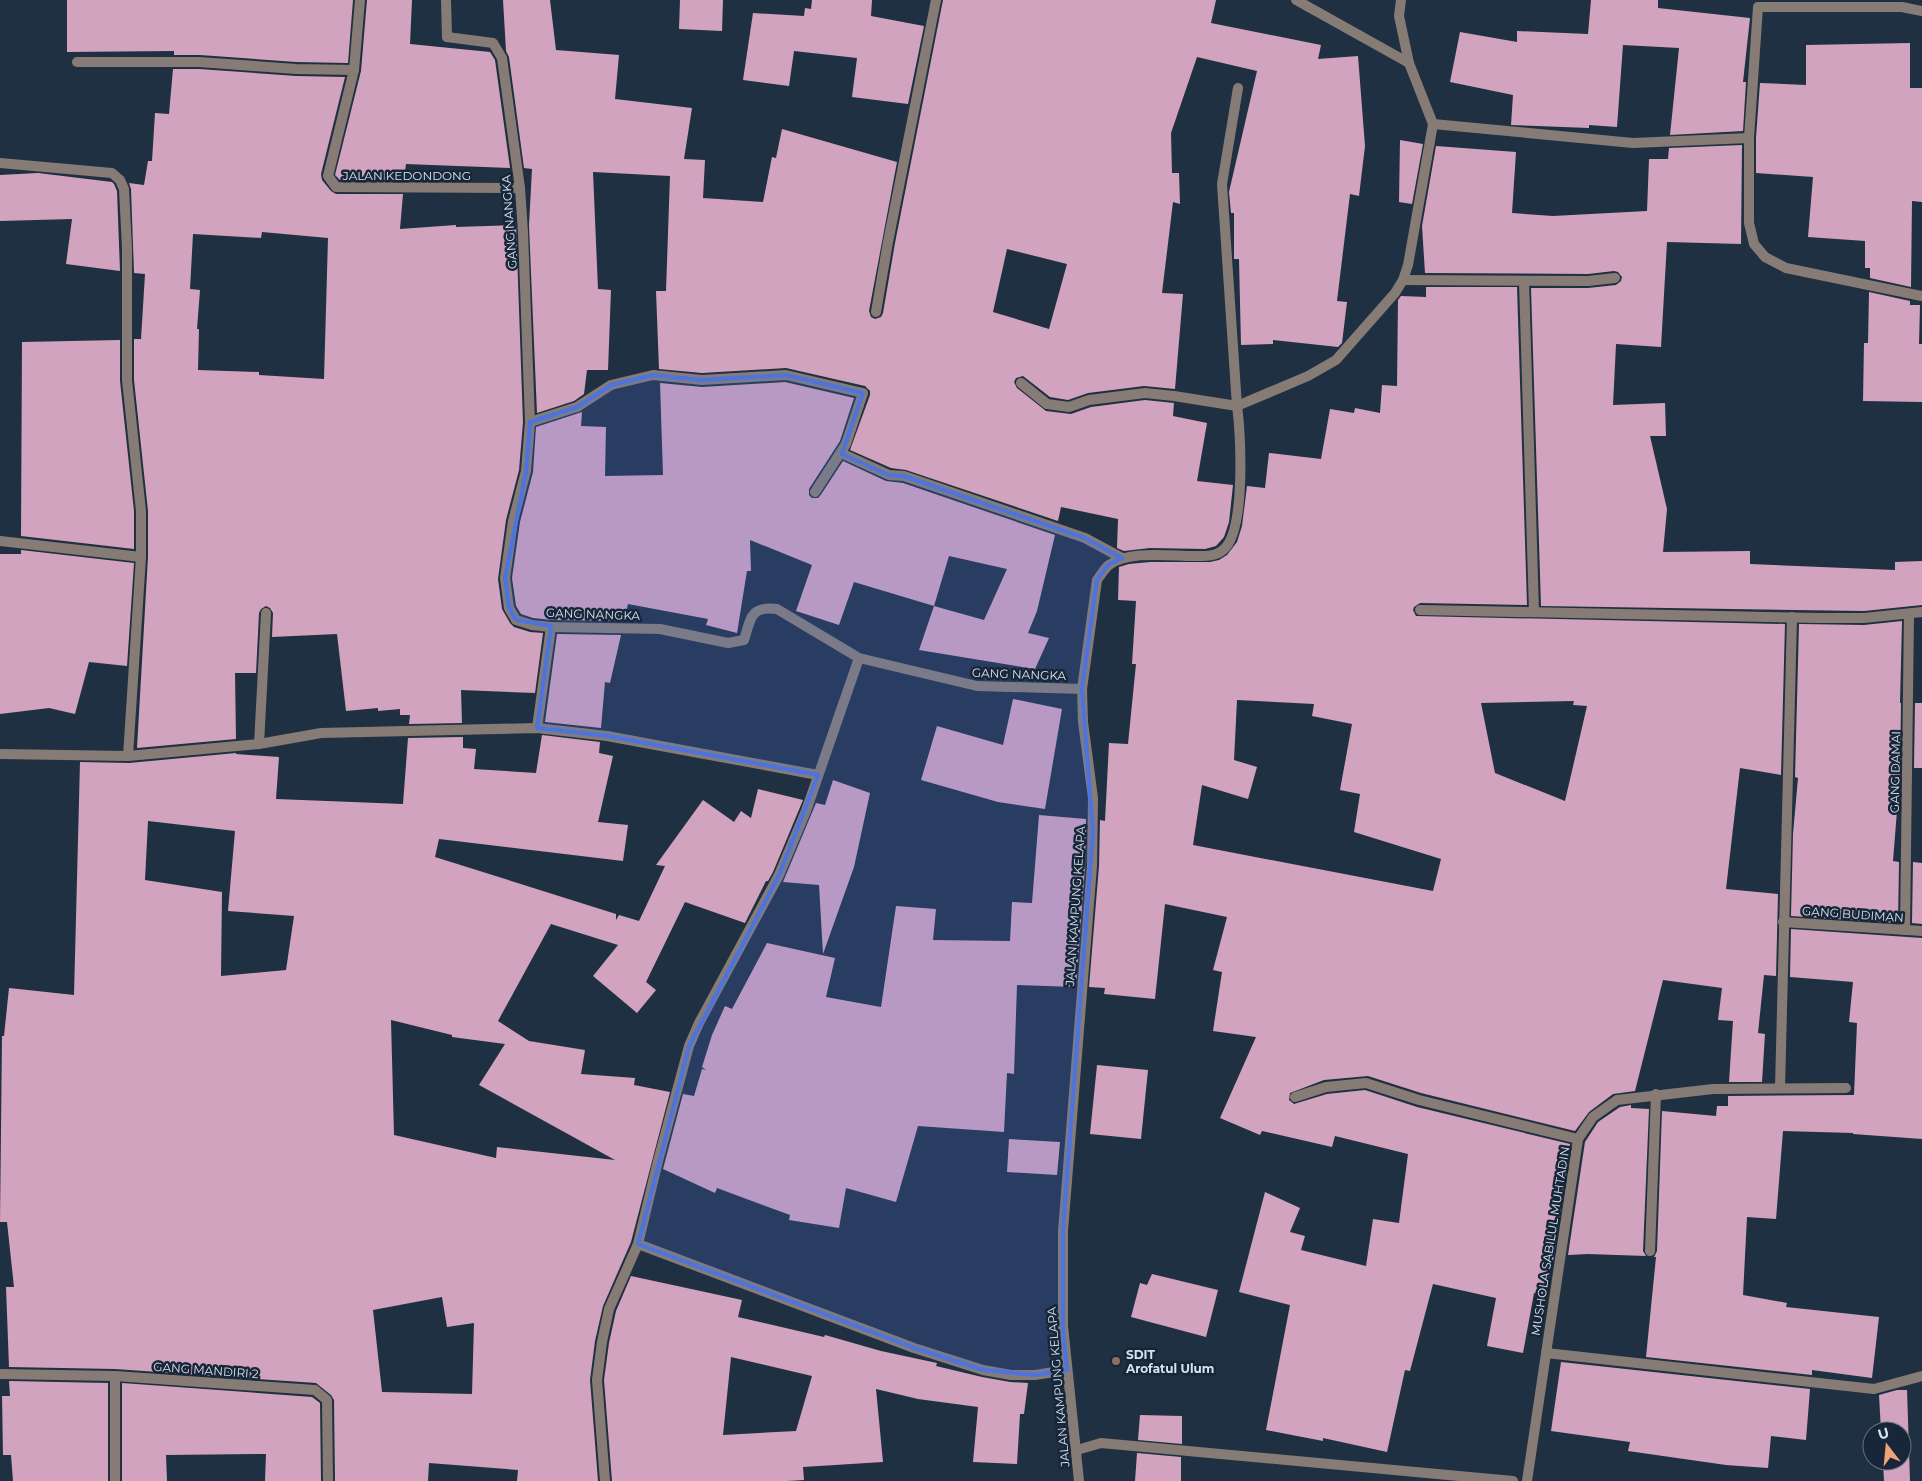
<svg xmlns="http://www.w3.org/2000/svg" width="1922" height="1481" font-family="Montserrat,sans-serif">
	<style>
		.building { fill: #d2a3bf; fill-rule: evenodd }
		.lines { fill: none; stroke-linecap: round; stroke-linejoin: round }
		.service { stroke: #877c75; stroke-width: 10 }
		.minor { stroke: #877c75; stroke-width: 10 }
		.marked { fill: #4c73de; fill-opacity: 0.2; stroke: #4c73de; stroke-width: 4; stroke-linejoin: round }
		.education-dot { fill: #8d6e63; stroke: #172638; stroke-width: 2 }
		.labels { text-anchor: middle; dominant-baseline: central; stroke-width: 5; stroke-linejoin: round; paint-order: stroke }
		.street-label { font-size: 12px; fill: #d8e2ee; stroke: #172638 }
		.poi-label { font-size: 12px; font-weight: bold; fill: #d8e2ee; stroke: #172638; text-anchor: start }
	</style>
	<rect width="100%" height="100%" fill="#203043"/>
	<g class="building">
		<polygon points="67,0 353,0 348,63 296,62 200,55 174,55 174,51 67,52"/>
		<polygon points="367,0 412,0 410,44 490,52 495,60 510,168 406,164 404,180 340,180 335,175 361,71"/>
		<path d="M503,0H550L556,50L619,55L615,99L692,108L684,159L705,160L703,198L763,202L772,157L776,158L782,129L897,162L869,311L871,317L875,319L881,317L883,313L895,243L943,0H1216L1211,23L1321,45L1318,59L1358,56L1365,146L1359,196L1350,194L1337,301L1347,302L1342,343L1338,347L1273,340V344L1241,345L1239,259H1234V213H1231L1229,192L1257,71L1197,57L1171,133L1172,173H1179L1180,204L1173,202L1162,293L1183,294L1175,389L1144,386L1088,393L1068,400L1050,397L1023,376L1016,378L1014,382L1017,388L1046,411L1071,414L1091,407L1145,400L1174,403L1173,416L1207,423L1197,481L1233,485L1229,522L1224,537L1216,546L1205,549L1150,548L1124,551L1117,548L1118,519L1061,507L1058,521L906,470L891,468L850,450L870,395V391L865,386L786,368L702,373L659,369L656,291H666L670,176L593,172L598,289L611,290L608,370H587L584,394L574,401L537,413L529,225L532,169L524,168L509,57L506,51ZM1007,249L1067,264L1049,329L993,312Z"/>
		<polygon points="680,0 723,0 722,31 679,29"/>
		<polygon points="812,0 872,0 871,16 924,26 908,104 852,97 857,58 794,51 789,86 743,80 753,13 804,16 805,8 811,9"/>
		<polygon points="1591,0 1658,0 1658,8 1750,18 1743,82 1746,82 1743,131 1670,135 1679,48 1623,45 1617,127 1589,125 1589,128 1511,125 1513,95 1450,82 1460,32 1517,42 1517,31 1588,34"/>
		<polygon points="1910,43 1910,88 1922,88 1922,202 1912,201 1911,287 1870,278 1870,268 1865,268 1865,241 1808,237 1813,177 1756,173 1756,138 1760,83 1806,85 1806,45"/>
		<path d="M173,69H199L296,76L345,77L321,174L322,180L331,191L336,194H403L400,229L456,225V227L516,225L523,422L519,470L506,520L498,579L502,609L510,623L514,627L530,632L543,633L535,693L461,690L462,723L409,724L410,715H400V709L378,711V708L346,711L337,634L272,637L273,613L270,608L266,606L261,609L259,613L256,673H235L236,739L137,748L148,557V511L134,380V339H141L145,274L134,273L131,189L129,183L144,185L148,161H152L155,113L169,114ZM262,232L328,238L324,379L259,375V372L198,370L199,329H197L200,290L190,289L193,234L261,238Z"/>
		<polygon points="1400,140 1423,144 1412,204 1399,202"/>
		<polygon points="1742,145 1741,244 1667,242 1661,347 1616,344 1613,405 1665,403 1666,436 1650,436 1667,509 1663,552 1750,551 1750,564 1895,570 1895,562 1922,561 1922,605 1864,611 1541,606 1531,288 1588,288 1616,285 1621,281 1622,277 1618,272 1614,271 1588,274 1425,273 1422,226 1436,146 1516,152 1512,213 1553,216 1647,211 1649,159 1668,159 1669,148"/>
		<polygon points="38,173 112,182 114,184 117,191 120,271 66,264 72,219 0,221 0,175"/>
		<path d="M1426,287H1517L1527,605L1420,603L1414,607L1413,610L1416,616L1785,624L1781,775L1740,768L1726,889L1778,894L1776,976L1764,975L1758,1033L1765,1034L1762,1082H1729L1733,1021L1718,1020L1722,988L1663,980L1635,1091L1613,1094L1589,1112L1575,1131L1421,1093L1368,1076L1324,1080L1290,1093L1289,1100L1294,1104L1327,1094L1365,1090L1417,1107L1570,1144L1554,1256L1545,1295L1534,1293L1523,1353L1487,1346L1496,1298L1433,1284L1410,1371L1405,1370L1387,1452L1323,1438V1441L1266,1430L1290,1305L1239,1292L1265,1192L1300,1208L1290,1232L1305,1236L1301,1250L1366,1266L1373,1219L1399,1223L1408,1154L1335,1136L1332,1147L1262,1131L1260,1135L1220,1118L1256,1037L1213,1031L1222,972L1213,970L1227,917L1165,904L1155,999L1104,994L1105,988L1089,987L1099,866L1100,820L1105,821L1109,743L1128,744L1136,664H1132L1136,601L1118,600L1119,567L1129,564L1150,562H1210L1219,560L1227,555L1237,542L1242,526L1247,486L1265,488L1269,453L1321,459L1330,409L1354,413L1355,408L1380,413L1382,385L1397,386L1398,300L1401,296L1426,297ZM1237,700L1314,704L1312,716L1352,724L1340,790L1360,794L1354,832L1441,859L1433,891L1193,845L1202,785L1248,799L1257,767L1234,760ZM1574,701L1573,705L1587,706L1565,801L1495,773L1481,703Z"/>
		<polygon points="1869,292 1910,301 1910,305 1920,305 1919,344 1922,344 1922,402 1863,401 1864,343 1868,343"/>
		<polygon points="120,340 120,381 134,511 134,549 21,536 22,342"/>
		<path d="M785,382L854,398L840,441L809,489V495L812,498H818L820,496L843,461L886,481L903,483L1055,535L1037,611L1028,633L1049,638L1035,669L919,650L934,606L854,582L839,625L796,611L812,565L750,540L751,571H747L737,633L706,625L708,619L628,604L624,621L551,620L533,618L521,614L516,606L512,578L520,522L533,472L536,427L582,412L581,426L606,427L605,476L663,475L660,383L702,387ZM949,556L1007,569L984,620L934,606Z"/>
		<polygon points="21,550 134,563 127,666 89,662 75,714 49,708 0,714 0,554 21,554"/>
		<polygon points="1902,621 1900,703 1901,703 1900,773 1893,861 1899,862 1898,923 1791,916 1793,834 1798,778 1795,777 1799,624 1864,625"/>
		<polygon points="557,634 621,635 610,683 605,682 601,728 545,722"/>
		<polygon points="1013,699 1062,709 1045,809 998,802 921,780 937,726 1003,745"/>
		<polygon points="1915,703 1922,703 1922,768 1914,768"/>
		<path d="M542,735L600,742L599,753L613,756L598,822L628,825L623,861L439,839L435,857L616,914V920L619,915L639,921L665,866L656,865L703,800L734,822L741,811L751,818L758,789L803,800L773,872L768,881H766L745,923L685,902L646,982L656,990L637,1013L593,976L618,945L551,924L498,1021L529,1041L585,1050L581,1074L635,1078L634,1085L670,1092L631,1242L603,1306L595,1341L590,1380L598,1481H517L518,1470L429,1463L428,1481H335L334,1400L331,1395L316,1383L115,1369L9,1367L6,1287H14L7,1222H0L2,1036H4L9,988L74,995L80,762L129,763L236,753V754L279,757L276,799L403,804L408,738L463,737V748L476,749L474,769L536,773ZM148,821L235,831L228,911L294,916L286,970L221,976L222,892L145,880ZM391,1020L452,1035V1037L505,1044L479,1085L615,1160L497,1147L496,1158L394,1135ZM442,1297L447,1327L474,1323L472,1394L382,1392L373,1310Z"/>
		<polygon points="833,780 870,793 854,867 823,954 819,885 783,882 816,803 825,805"/>
		<polygon points="1039,815 1086,819 1085,866 1076,987 1017,985 1014,1074 1007,1073 1004,1132 918,1126 896,1202 846,1188 839,1228 789,1220 790,1215 717,1188 715,1193 663,1169 683,1094 694,1096 702,1069 706,1070 702,1067 712,1035 725,1006 732,1009 767,943 835,958 826,997 881,1007 896,906 936,909 933,940 1010,941 1012,902 1032,903"/>
		<polygon points="1913,862 1922,863 1922,924 1912,923"/>
		<polygon points="1791,929 1922,938 1922,1139 1853,1134 1853,1133 1783,1131 1776,1219 1747,1217 1743,1295 1787,1303 1786,1307 1879,1317 1872,1378 1812,1370 1812,1375 1646,1357 1656,1257 1654,1257 1657,1251 1662,1111 1716,1116 1717,1106 1728,1106 1728,1096 1854,1095 1857,1023 1849,1022 1853,982 1790,977"/>
		<polygon points="1097,1065 1148,1070 1141,1139 1090,1134"/>
		<polygon points="1631,1105 1631,1108 1649,1109 1643,1251 1646,1256 1588,1254 1568,1255 1585,1142 1598,1122 1620,1107"/>
		<polygon points="1009,1139 1060,1142 1057,1175 1007,1172"/>
		<polygon points="1152,1274 1218,1290 1206,1337 1131,1317 1140,1283 1147,1285"/>
		<path d="M631,1276L742,1300L738,1317L824,1337L825,1335L881,1351L937,1363L936,1366L982,1377L1010,1382L1028,1383L1024,1414H1020L1017,1464L973,1462L978,1407L918,1399L876,1389L883,1462L803,1467L804,1480L787,1481H612L604,1380L609,1343L616,1311ZM731,1357L812,1376L796,1431L723,1435Z"/>
		<polygon points="1561,1362 1810,1389 1806,1440 1771,1436 1768,1468 1726,1465 1628,1451 1630,1442 1551,1431"/>
		<polygon points="9,1381 108,1383 108,1481 13,1481 11,1455 3,1455 2,1396 10,1396"/>
		<polygon points="122,1383 312,1397 320,1403 321,1481 265,1481 266,1454 166,1455 167,1481 122,1481"/>
		<polygon points="1897,1390 1907,1390 1910,1481 1884,1481 1883,1461 1902,1461 1902,1431 1881,1431 1879,1395"/>
		<polygon points="1140,1415 1182,1416 1182,1444 1138,1440"/>
		<polygon points="1137,1453 1181,1457 1181,1481 1135,1481"/>
	</g>
	<g class="lines">
		<polyline class="service" points="446,0 447,37"/>
		<g class="minor">
			<polyline points="360,0 354,70 328,176 336,187 520,188"/>
			<polyline points="1296,0 1409,63"/>
			<polyline points="1922,11 1902,7 1758,7 1749,138 1749,223 1754,244 1765,257 1786,268 1922,296"/>
			<path d="M447,37L493,43L502,58L520,188L523,232L530,422L526,471L513,521L505,578L509,608L516,620L532,625L551,627L660,629L728,643L744,640C751,618 750,606 777,609L859,658L977,686L1082,689"/>
			<polyline points="77,62 199,62 296,69 354,70"/>
			<polyline points="1433,124 1633,143 1749,138"/>
			<polyline points="0,163 112,173 120,180 124,189 127,248 127,380 141,511 141,557 128,756"/>
			<polyline points="1403,280 1588,281 1615,278"/>
			<polyline points="1524,281 1534,612"/>
			<polyline points="876,312 888,242 936,0"/>
			<polyline points="1021,383 1047,404 1069,407 1089,400 1145,393 1174,396 1237,406 1222,184 1238,88"/>
			<polyline points="530,422 577,407 611,385 653,375 702,380 786,375 863,393 846,444 815,492"/>
			<polyline points="841,453 889,475 904,476 1085,538 1122,558"/>
			<polyline points="0,541 141,557"/>
			<polyline points="1420,610 1819,618 1864,618 1922,612"/>
			<polyline points="537,728 551,627"/>
			<polyline points="259,744 266,613"/>
			<polyline points="0,754 128,756 259,744 321,733 537,728 607,736 818,775"/>
			<polyline points="1783,922 1922,931"/>
			<polyline points="1905,930 1909,614"/>
			<polyline points="1780,1088 1792,617"/>
			<polyline points="1295,1097 1326,1087 1366,1083 1419,1100 1578,1139"/>
			<polyline points="638,1244 914,1348 983,1370 1011,1375 1035,1375 1067,1370"/>
			<polyline points="1650,1251 1656,1094"/>
			<polyline points="1546,1353 1874,1389 1922,1376"/>
			<polyline points="0,1374 115,1376 315,1390 327,1400 328,1481"/>
			<polyline points="115,1376 115,1481"/>
			<polyline points="1077,1450 1101,1443 1513,1481"/>
			<polyline points="605,1481 597,1380 602,1342 609,1309 638,1244 658,1161 689,1046 699,1023 779,875 806,811 859,658"/>
			<path d="M1079,1481L1063,1326V1231L1092,866L1093,798L1083,722L1082,689L1097,580C1101,575 1104,569 1109,565C1129,550 1170,556 1194,556C1204,556 1215,557 1223,550C1246,532 1241,434 1237,406L1308,376L1336,360L1395,293L1403,280L1408,265L1433,124L1409,63L1399,16L1401,0"/>
			<polyline points="1527,1481 1578,1139 1593,1117 1617,1100 1713,1089 1846,1088"/>
		</g>
	</g>
	<path class="marked" d="M653,375L702,380L786,375L863,393L842,454L889,475L904,476L1085,538L1122,558L1108,565L1097,580L1082,689L1093,832L1063,1231V1326L1067,1370L1035,1375L983,1370L914,1348L638,1244L689,1046L779,875L818,775L607,736L537,728L551,626L516,620L509,608L505,578L526,471L530,422L577,407L611,385Z"/>
	<circle class="education-dot" cx="1116" cy="1361" r="5"/>
	<g class="labels">
		<g class="street-label">
			<text x="407" y="175">JALAN KEDONDONG</text>
			<text transform="translate(509 222) rotate(-94)">GANG NANGKA</text>
			<text transform="translate(593 614) rotate(2)">GANG NANGKA</text>
			<text transform="translate(1019 674) rotate(2)">GANG NANGKA</text>
			<text transform="translate(1895 772) rotate(-89)">GANG DAMAI</text>
			<text transform="translate(1075 906) rotate(-86)">JALAN KAMPUNG KELAPA</text>
			<text transform="translate(1853 914) rotate(4)">GANG BUDIMAN</text>
			<text transform="translate(1550 1241) rotate(-81)">MUSHOLA SABILUL MUHTADIN</text>
			<text transform="translate(206 1370) rotate(4)">GANG MANDIRI 2</text>
			<text transform="translate(1058 1387) rotate(-95)">JALAN KAMPUNG KELAPA</text>
		</g>
		<g class="poi-label">
			<text x="1126" y="1354">SDIT<tspan x="1126" dy="14">Arofatul Ulum</tspan></text>
		</g>
	</g>
	<g transform="translate(1887 1446) rotate(344)"><circle r="24" fill="#172638" stroke="#647181"/>
	<path d="M0-4L9 19L0 12L-9 19Z" fill="#efa377"/>
	<text y="-8" font-size="14" font-weight="bold" text-anchor="middle" fill="#d8e2ee">U</text>
	</g>
</svg>
